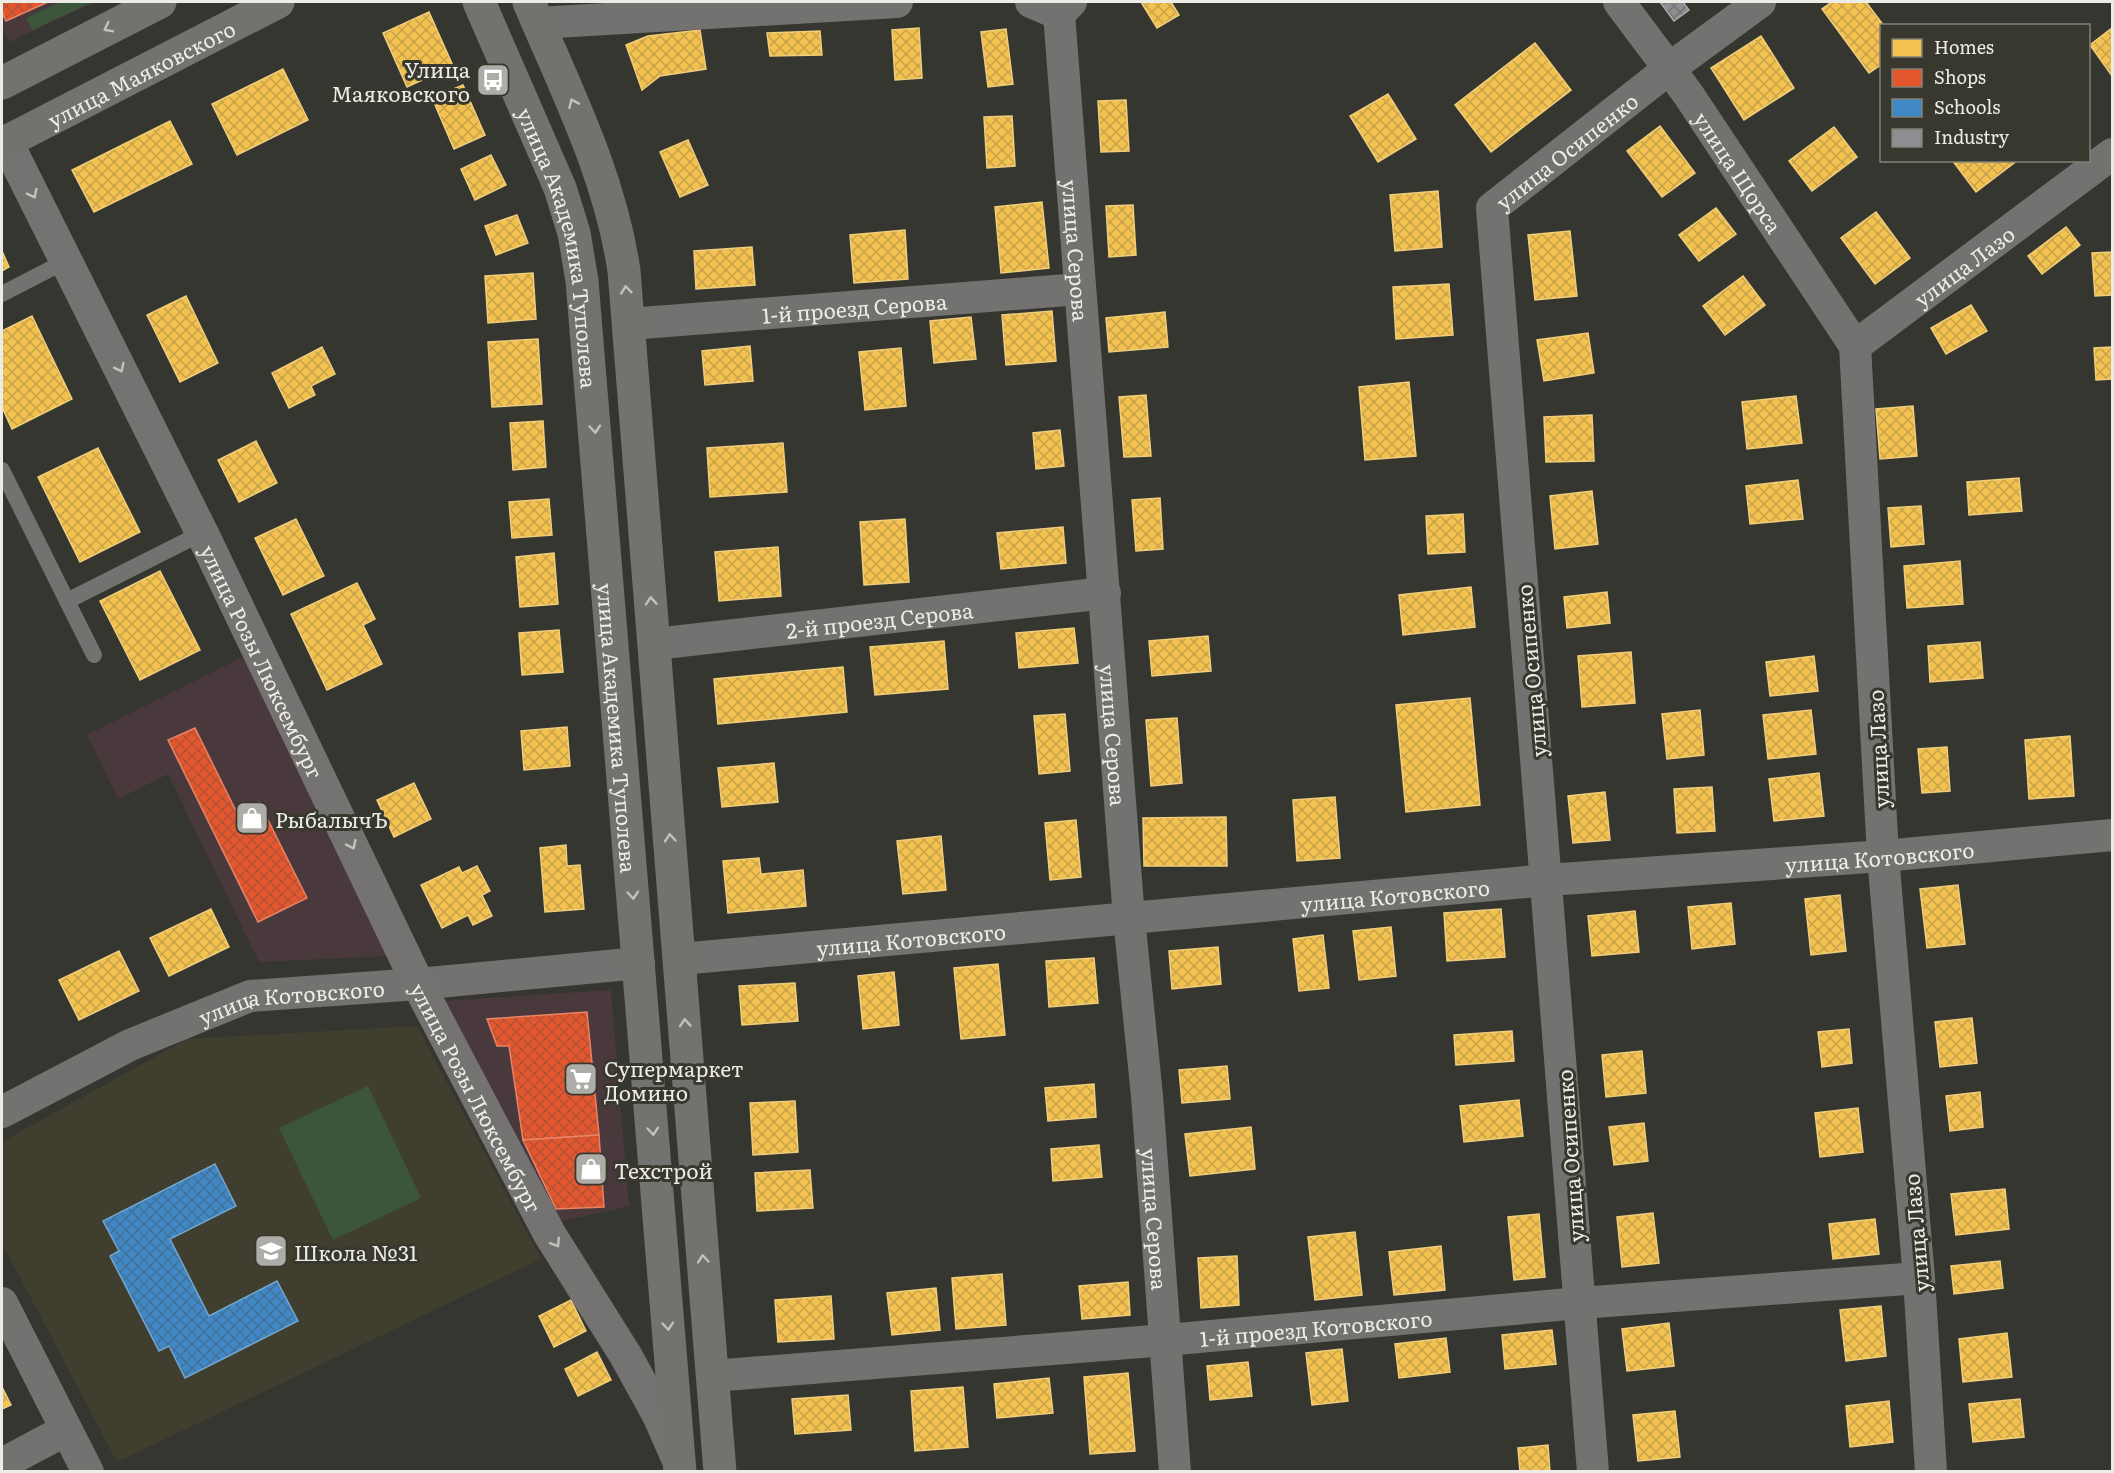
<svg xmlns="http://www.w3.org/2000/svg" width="2114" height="1473" font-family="Literata,serif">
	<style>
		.commercial { fill: #4a393c }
		.built { fill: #403e2f }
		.green { fill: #3c563b }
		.homes { fill: url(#homes-cross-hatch); stroke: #f0ce7c; stroke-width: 1.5 }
		.shops { fill: url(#shops-cross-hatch); stroke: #e78465; stroke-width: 1.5 }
		.schools { fill: url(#schools-cross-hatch); stroke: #73a6cf; stroke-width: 1.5 }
		.industry { fill: url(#industry-cross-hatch); stroke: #aaaaab; stroke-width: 1.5 }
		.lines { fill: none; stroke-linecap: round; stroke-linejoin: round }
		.lane { stroke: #737270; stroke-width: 16 }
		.street { stroke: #737270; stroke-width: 32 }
		.secondary { stroke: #757372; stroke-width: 33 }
		.primary { stroke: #73726f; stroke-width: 33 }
		.oneway { stroke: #c2c1bc }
		.oneway2 { stroke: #c3c2bd }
		.labels { text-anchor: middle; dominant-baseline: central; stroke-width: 6; stroke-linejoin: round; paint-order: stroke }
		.poi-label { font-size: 21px; fill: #edece6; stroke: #39382e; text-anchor: start }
		.street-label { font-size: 21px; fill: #edece6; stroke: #39382e }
	</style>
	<defs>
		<pattern id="homes-cross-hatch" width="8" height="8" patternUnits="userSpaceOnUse" patternTransform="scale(1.5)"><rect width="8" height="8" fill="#f2c14e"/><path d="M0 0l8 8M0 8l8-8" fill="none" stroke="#c7a24c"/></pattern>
		<pattern id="shops-cross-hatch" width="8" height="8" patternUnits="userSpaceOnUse" patternTransform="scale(1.5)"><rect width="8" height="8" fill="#e4572e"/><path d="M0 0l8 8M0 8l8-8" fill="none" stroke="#b55235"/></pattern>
		<pattern id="schools-cross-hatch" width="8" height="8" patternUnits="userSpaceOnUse" patternTransform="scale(1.5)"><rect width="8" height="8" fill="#3f88c5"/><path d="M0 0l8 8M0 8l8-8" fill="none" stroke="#427198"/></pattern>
		<pattern id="industry-cross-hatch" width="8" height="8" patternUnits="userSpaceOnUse" patternTransform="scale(1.5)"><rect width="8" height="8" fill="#8d8d92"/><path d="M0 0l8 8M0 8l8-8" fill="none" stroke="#747477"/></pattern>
	</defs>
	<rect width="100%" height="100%" fill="#363631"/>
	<g class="commercial">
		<polygon points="2,2 95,2 9,42 2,26"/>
		<polygon points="243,657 389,956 259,962 168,774 118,799 87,735"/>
		<polygon points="611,990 629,1206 558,1222 443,1001"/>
	</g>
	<polygon class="built" points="417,1026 541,1259 117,1462 2,1243 2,1142 187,1039"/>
	<g class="green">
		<polygon points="60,2 93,2 32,30 26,18"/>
		<polygon points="368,1086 421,1198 333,1240 279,1128"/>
	</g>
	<g class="homes">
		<polygon points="1141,2 1171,2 1179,15 1157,28"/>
		<polygon points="1832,2 1866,2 1884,26 1882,26 1882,64 1869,73 1822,9"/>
		<polygon points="429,12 453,66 407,87 383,33"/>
		<polygon points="919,28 922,78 895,80 892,30"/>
		<polygon points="2112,28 2112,76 2090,45"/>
		<polygon points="1006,29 1013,84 988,87 981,32"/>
		<polygon points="700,30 706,69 660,76 642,90 626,45 648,36"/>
		<polygon points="820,31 822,55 770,56 767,33"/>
		<polygon points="1761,36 1794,88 1744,120 1711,68"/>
		<polygon points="1535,43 1571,90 1491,152 1455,105"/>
		<polygon points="283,69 308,120 237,155 212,104"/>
		<polygon points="463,85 485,135 454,149 432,98"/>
		<polygon points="1388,94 1416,139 1378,162 1350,116"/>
		<polygon points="1126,100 1129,151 1101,152 1098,101"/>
		<polygon points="1012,116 1015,166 987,168 984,117"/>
		<polygon points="170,121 192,164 94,212 72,170"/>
		<polygon points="1660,126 1695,173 1662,197 1627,151"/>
		<polygon points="1834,127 1857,157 1812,191 1789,161"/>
		<polygon points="688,140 708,185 680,197 660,152"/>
		<polygon points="491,155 506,185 475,200 461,169"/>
		<polygon points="1952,160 2018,160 1976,192"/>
		<polygon points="1438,191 1442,247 1395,251 1390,195"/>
		<polygon points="1042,202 1049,268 1001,273 995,207"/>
		<polygon points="1133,205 1136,255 1109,257 1106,206"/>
		<polygon points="1716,208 1736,234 1699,261 1679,235"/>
		<polygon points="1876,212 1910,258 1875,284 1841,238"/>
		<polygon points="517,215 528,243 496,255 485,226"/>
		<polygon points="2066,227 2080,245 2042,274 2028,256"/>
		<polygon points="905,230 908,279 854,283 850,235"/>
		<polygon points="1570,231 1577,296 1535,300 1528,235"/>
		<polygon points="752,247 755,285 696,289 694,251"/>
		<polygon points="2,251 9,267 2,271"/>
		<polygon points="2112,252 2112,295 2095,296 2092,253"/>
		<polygon points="533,273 536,319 488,323 485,276"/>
		<polygon points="1743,276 1765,305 1725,335 1703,306"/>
		<polygon points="1449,284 1453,335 1396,339 1393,287"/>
		<polygon points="186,296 218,363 180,382 147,315"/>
		<polygon points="1971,305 1987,331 1946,354 1931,328"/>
		<polygon points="1052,311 1056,361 1006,365 1002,315"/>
		<polygon points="1165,312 1168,347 1109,352 1106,318"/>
		<polygon points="32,316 72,399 12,429 2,407 2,331"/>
		<polygon points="971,317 976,359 934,363 930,321"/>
		<polygon points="1588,333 1594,373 1544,381 1537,340"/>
		<polygon points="538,339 542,404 492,407 488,342"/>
		<polygon points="750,346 753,381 705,385 702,351"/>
		<polygon points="322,347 335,374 311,386 315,395 289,408 272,373"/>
		<polygon points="2112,347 2112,379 2096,380 2094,348"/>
		<polygon points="901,348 906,406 865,410 859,352"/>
		<polygon points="1409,382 1416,456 1365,460 1359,387"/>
		<polygon points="1146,395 1151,456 1124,457 1119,397"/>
		<polygon points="1796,396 1802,443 1747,449 1742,402"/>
		<polygon points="1913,406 1917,456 1880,459 1876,409"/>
		<polygon points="1592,415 1594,461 1546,462 1544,417"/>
		<polygon points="543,421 546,467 513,470 510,423"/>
		<polygon points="1060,430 1064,466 1036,469 1033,433"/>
		<polygon points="256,441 277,483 239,502 218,460"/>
		<polygon points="783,443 787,492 710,497 707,448"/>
		<polygon points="98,448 140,532 80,562 38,477"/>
		<polygon points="2019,478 2022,511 1969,515 1967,482"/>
		<polygon points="1798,480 1803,519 1750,524 1746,486"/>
		<polygon points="1592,491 1598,544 1555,549 1550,496"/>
		<polygon points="1160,498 1163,549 1136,551 1132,500"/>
		<polygon points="549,499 552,535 512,538 509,502"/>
		<polygon points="1921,506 1924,544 1891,547 1888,508"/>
		<polygon points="1463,514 1465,552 1428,554 1426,516"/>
		<polygon points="296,519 324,576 283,595 255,538"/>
		<polygon points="905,519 909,582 864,585 860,522"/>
		<polygon points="1063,527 1066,563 1001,569 997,533"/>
		<polygon points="778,547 781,596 719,601 715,552"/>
		<polygon points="554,553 558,604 520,607 516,557"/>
		<polygon points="1960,561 1963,604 1907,608 1904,566"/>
		<polygon points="160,571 200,650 140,680 100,601"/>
		<polygon points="357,583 375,619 363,625 382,664 327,690 291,614"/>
		<polygon points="1471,587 1475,627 1403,635 1399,595"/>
		<polygon points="1607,592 1610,623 1567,628 1564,597"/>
		<polygon points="1074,628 1078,663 1019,668 1016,633"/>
		<polygon points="559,630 563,672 522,675 519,633"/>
		<polygon points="1208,636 1211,671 1152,676 1149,641"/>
		<polygon points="944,641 948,689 875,695 870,647"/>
		<polygon points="1980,642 1983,678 1930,682 1928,646"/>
		<polygon points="1631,652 1635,703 1582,707 1578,656"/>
		<polygon points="1814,656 1818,691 1770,696 1766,662"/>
		<polygon points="843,667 847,712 718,724 714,679"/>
		<polygon points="1470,698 1480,805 1406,812 1396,705"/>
		<polygon points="1700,710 1704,755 1667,759 1662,714"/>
		<polygon points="1811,710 1816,754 1768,759 1763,715"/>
		<polygon points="1065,714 1070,771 1039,774 1034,716"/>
		<polygon points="1177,718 1182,783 1151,786 1146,720"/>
		<polygon points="567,727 570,766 524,770 521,731"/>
		<polygon points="2070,736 2074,796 2029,799 2025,740"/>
		<polygon points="1947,747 1950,791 1922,793 1918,749"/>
		<polygon points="774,763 778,802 722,807 718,768"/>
		<polygon points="1819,773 1824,816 1774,821 1769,779"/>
		<polygon points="414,783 431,819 394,837 377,800"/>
		<polygon points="1712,787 1715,831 1677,833 1674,789"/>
		<polygon points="1605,792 1610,840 1573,843 1568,796"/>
		<polygon points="1335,797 1340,858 1297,861 1293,800"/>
		<polygon points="1226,817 1227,866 1144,866 1143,818"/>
		<polygon points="1076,820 1081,877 1050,880 1045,823"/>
		<polygon points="941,836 946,890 903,894 897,841"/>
		<polygon points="566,845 567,866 580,865 584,909 545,912 540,848"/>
		<polygon points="759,858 761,874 803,870 806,906 728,913 723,861"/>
		<polygon points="477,866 490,891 482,895 492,916 473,925 468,915 442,928 421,885 459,867 462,873"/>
		<polygon points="1958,885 1965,944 1927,948 1920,889"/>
		<polygon points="1840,895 1846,951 1811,955 1805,899"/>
		<polygon points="1731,903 1735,944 1692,949 1688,907"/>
		<polygon points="211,909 229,947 169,976 150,938"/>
		<polygon points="1501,909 1505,957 1447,961 1444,913"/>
		<polygon points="1635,911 1639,952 1592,956 1588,916"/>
		<polygon points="1391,927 1396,976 1359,980 1353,931"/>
		<polygon points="1323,935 1329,988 1299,991 1293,939"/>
		<polygon points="1218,947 1221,984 1172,989 1169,951"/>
		<polygon points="119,951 139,991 79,1020 59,980"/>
		<polygon points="1094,958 1098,1003 1049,1007 1046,961"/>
		<polygon points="998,964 1005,1035 961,1039 954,968"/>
		<polygon points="894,972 899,1025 863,1029 858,976"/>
		<polygon points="795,983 798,1021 742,1025 739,986"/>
		<polygon points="1972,1018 1977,1063 1940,1067 1935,1022"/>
		<polygon points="1849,1029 1852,1063 1822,1067 1818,1032"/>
		<polygon points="1512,1031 1514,1061 1456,1065 1454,1035"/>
		<polygon points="1642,1051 1646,1093 1606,1097 1602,1055"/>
		<polygon points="1227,1066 1230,1099 1182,1103 1179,1070"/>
		<polygon points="1094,1084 1096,1117 1048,1121 1045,1088"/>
		<polygon points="1980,1092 1983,1127 1950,1131 1946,1096"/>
		<polygon points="1519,1100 1523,1136 1464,1142 1460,1106"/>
		<polygon points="795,1101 798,1152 753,1155 750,1103"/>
		<polygon points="1858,1108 1863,1152 1820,1157 1815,1113"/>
		<polygon points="1644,1123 1648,1161 1614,1165 1609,1127"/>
		<polygon points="1251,1127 1255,1169 1190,1176 1185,1134"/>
		<polygon points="1099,1145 1102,1177 1053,1181 1051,1149"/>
		<polygon points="810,1170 813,1208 757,1211 755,1173"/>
		<polygon points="2005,1189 2009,1229 1956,1235 1951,1194"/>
		<polygon points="1653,1213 1659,1263 1622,1267 1617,1217"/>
		<polygon points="1539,1214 1545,1277 1514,1280 1508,1217"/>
		<polygon points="1875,1219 1879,1254 1833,1259 1829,1224"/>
		<polygon points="1355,1232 1362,1295 1315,1300 1308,1237"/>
		<polygon points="1441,1246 1445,1290 1394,1295 1389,1252"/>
		<polygon points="1237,1256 1239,1305 1201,1308 1198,1258"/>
		<polygon points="2000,1261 2003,1288 1954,1294 1951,1266"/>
		<polygon points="1002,1274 1006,1325 956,1329 952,1278"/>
		<polygon points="1128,1282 1130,1315 1082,1319 1079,1286"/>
		<polygon points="936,1288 940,1330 892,1335 887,1293"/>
		<polygon points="831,1296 834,1339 778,1342 775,1300"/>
		<polygon points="571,1300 586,1331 554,1347 539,1316"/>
		<polygon points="1881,1306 1886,1356 1846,1361 1840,1310"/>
		<polygon points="1669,1323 1674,1366 1627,1371 1622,1329"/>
		<polygon points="1552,1330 1556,1364 1505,1369 1502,1335"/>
		<polygon points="2007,1333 2012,1377 1963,1382 1959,1339"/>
		<polygon points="1446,1338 1450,1372 1399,1378 1395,1344"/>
		<polygon points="1342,1349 1348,1401 1312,1405 1306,1353"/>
		<polygon points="597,1352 611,1380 578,1396 565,1369"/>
		<polygon points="1248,1362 1252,1396 1210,1400 1207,1366"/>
		<polygon points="1128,1373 1135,1451 1090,1454 1084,1377"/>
		<polygon points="1049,1378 1053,1413 997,1418 994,1384"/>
		<polygon points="2,1387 11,1405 2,1409"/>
		<polygon points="963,1387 968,1447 915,1451 911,1391"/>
		<polygon points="848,1395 851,1430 795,1434 792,1399"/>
		<polygon points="2020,1399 2024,1437 1973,1442 1969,1404"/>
		<polygon points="1889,1401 1893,1442 1850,1447 1846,1406"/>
		<polygon points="1675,1411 1680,1457 1638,1461 1633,1415"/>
		<polygon points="1548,1445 1550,1472 1520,1472 1518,1448"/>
	</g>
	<g class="shops">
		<polygon points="2,2 48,2 6,21 2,12"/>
		<polygon points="195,728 237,813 259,802 307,898 258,922 168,740"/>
		<polygon points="587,1012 599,1135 523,1140 509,1046 497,1046 487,1019"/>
		<polygon points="599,1135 604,1207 556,1209 523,1140"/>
	</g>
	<polygon class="schools" points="215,1164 236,1206 170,1239 209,1316 277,1281 298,1321 185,1378 169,1346 159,1351 110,1256 119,1251 103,1221"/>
	<polygon class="industry" points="1660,2 1683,2 1689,10 1674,21"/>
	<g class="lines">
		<g class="lane">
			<polyline points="2,294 66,261"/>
			<polyline points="2,470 67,601 202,533"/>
			<polyline points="67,601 94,655"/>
		</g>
		<g class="street">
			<polyline points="1031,2 1059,14"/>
			<path id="s1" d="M1071,2L1059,14L1129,918L1147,1096L1175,1472"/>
			<path id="s2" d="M1619,2L1688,94L1855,346"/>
			<polyline points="538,23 897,2"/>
			<path id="s3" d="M629,324L1080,289"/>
			<path id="s4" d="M655,644L1105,593"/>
			<path id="s5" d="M680,959L1548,880L1883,856L2112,835"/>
			<path id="s6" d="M2,1112L130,1045L250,996L418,984L639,963"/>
			<polyline points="2,1303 88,1472"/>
			<path id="s7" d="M712,1376L1166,1340L1580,1303L1919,1278"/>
			<polyline points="2,1464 66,1430"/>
			<path id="s8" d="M1593,1472L1492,208L1670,68L1760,2"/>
			<path id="s9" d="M1931,1472L1919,1278L1883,856L1855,346L2112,154"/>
		</g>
		<path class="secondary" id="s10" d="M6,141L202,533L418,984L549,1233L626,1356L659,1416L677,1457"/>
		<g class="primary">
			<path id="s11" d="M479,2L560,188L574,233L582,281L680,1472"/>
			<path d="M529,2C566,90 610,175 624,271L720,1472"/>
			<polyline points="2,83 160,2"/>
			<path id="s12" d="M2,144L278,2"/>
		</g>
	</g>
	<defs><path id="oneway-chevron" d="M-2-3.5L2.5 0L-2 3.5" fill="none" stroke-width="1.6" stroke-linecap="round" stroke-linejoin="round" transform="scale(1.5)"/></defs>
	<g class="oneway">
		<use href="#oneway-chevron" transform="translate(108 28) rotate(153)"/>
		<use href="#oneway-chevron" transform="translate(573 103) rotate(-114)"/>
		<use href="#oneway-chevron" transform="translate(626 290) rotate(-96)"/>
		<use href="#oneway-chevron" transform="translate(595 429) rotate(85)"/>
		<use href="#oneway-chevron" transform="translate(651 601) rotate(-94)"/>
		<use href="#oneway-chevron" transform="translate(670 838) rotate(-95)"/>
		<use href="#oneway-chevron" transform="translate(633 895) rotate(85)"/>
		<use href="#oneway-chevron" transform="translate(685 1023) rotate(-94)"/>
		<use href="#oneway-chevron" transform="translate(653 1131) rotate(85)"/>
		<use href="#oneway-chevron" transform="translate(703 1259) rotate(-95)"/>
		<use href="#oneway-chevron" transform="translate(668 1326) rotate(85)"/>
	</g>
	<g class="oneway2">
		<use href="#oneway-chevron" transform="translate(33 194) rotate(63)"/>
		<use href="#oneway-chevron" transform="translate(120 368) rotate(63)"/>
		<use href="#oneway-chevron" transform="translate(352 845) rotate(64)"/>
		<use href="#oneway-chevron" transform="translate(556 1243) rotate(58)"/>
	</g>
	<defs>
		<symbol id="bus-square" viewBox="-11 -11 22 22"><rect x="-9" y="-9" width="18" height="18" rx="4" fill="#adaca7" stroke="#39382e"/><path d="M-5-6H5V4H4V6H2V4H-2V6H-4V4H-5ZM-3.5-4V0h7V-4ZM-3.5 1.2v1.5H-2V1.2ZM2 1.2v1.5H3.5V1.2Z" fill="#fff"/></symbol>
		<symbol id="shop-square" viewBox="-11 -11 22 22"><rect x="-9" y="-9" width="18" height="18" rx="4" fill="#adaca7" stroke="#39382e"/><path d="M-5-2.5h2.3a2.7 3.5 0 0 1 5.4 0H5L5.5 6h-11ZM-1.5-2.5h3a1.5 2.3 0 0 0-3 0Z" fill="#fff"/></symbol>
		<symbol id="supermarket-square" viewBox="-11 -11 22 22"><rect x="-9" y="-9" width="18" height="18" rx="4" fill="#adaca7" stroke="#39382e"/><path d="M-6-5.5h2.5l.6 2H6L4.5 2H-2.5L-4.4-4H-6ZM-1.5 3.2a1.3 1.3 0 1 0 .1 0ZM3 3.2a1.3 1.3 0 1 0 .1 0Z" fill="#fff"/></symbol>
		<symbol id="school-square" viewBox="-11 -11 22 22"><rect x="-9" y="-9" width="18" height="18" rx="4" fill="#adaca7" stroke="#39382e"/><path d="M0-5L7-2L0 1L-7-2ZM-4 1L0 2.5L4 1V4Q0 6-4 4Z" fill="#fff"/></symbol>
	</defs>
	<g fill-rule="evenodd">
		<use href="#bus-square" x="474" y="61" width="38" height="38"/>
		<use href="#shop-square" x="233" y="799" width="38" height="38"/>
		<use href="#supermarket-square" x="562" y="1060" width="38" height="38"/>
		<use href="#shop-square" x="572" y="1150" width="38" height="38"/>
		<use href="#school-square" x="252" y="1232" width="38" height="38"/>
	</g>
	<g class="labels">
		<g class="poi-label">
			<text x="470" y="68" text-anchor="end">Улица<tspan x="470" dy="24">Маяковского</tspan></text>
			<text x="275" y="818">РыбалычЪ</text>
			<text x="604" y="1067">Супермаркет<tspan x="604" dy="24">Домино</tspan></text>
			<text x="614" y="1169">Техстрой</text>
			<text x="294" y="1251">Школа №31</text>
		</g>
		<g class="street-label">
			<text stroke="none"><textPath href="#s12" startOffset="156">улица Маяковского</textPath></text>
			<text stroke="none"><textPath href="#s8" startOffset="1362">улица Осипенко</textPath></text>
			<text stroke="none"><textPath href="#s2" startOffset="208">улица Щорса</textPath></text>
			<text stroke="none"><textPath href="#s11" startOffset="261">улица Академика Туполева</textPath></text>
			<text stroke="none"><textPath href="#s1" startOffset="254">улица Серова</textPath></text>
			<text stroke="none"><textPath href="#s9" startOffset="1264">улица Лазо</textPath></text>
			<text stroke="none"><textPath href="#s3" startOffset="226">1-й проезд Серова</textPath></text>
			<text stroke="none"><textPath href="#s4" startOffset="226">2-й проезд Серова</textPath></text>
			<text stroke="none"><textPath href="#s10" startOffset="580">улица Розы Люксембург</textPath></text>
			<text transform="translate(1530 671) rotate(-95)">улица Осипенко</text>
			<text stroke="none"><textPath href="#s11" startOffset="747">улица Академика Туполева</textPath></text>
			<text stroke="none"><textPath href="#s1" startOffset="740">улица Серова</textPath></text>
			<text transform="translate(1877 749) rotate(-93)">улица Лазо</text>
			<text stroke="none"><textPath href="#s5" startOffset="1204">улица Котовского</textPath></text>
			<text stroke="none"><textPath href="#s5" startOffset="718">улица Котовского</textPath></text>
			<text stroke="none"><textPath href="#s5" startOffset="232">улица Котовского</textPath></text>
			<text stroke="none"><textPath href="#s6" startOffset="314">улица Котовского</textPath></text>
			<text stroke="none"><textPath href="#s10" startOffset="1066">улица Розы Люксембург</textPath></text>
			<text transform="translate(1569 1156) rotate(-94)">улица Осипенко</text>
			<text stroke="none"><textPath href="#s1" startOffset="1226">улица Серова</textPath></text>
			<text transform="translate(1915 1233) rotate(-95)">улица Лазо</text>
			<text stroke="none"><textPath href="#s7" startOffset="606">1-й проезд Котовского</textPath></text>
		</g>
	</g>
	<rect width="2114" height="1473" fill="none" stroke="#edece6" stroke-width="6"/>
	<rect x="1880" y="24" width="210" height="138" fill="#39382e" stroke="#818078" stroke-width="1.5"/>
	<rect x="1892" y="39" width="30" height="18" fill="#f2c14e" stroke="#818078" stroke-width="1.5"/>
	<text x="1934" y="54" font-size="18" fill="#edece6">Homes</text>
	<rect x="1892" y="69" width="30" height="18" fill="#e4572e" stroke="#818078" stroke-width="1.5"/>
	<text x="1934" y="84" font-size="18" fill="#edece6">Shops</text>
	<rect x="1892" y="99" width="30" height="18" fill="#3f88c5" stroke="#818078" stroke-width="1.5"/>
	<text x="1934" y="114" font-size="18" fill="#edece6">Schools</text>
	<rect x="1892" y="129" width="30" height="18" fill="#8d8d92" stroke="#818078" stroke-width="1.5"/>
	<text x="1934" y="144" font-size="18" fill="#edece6">Industry</text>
</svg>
